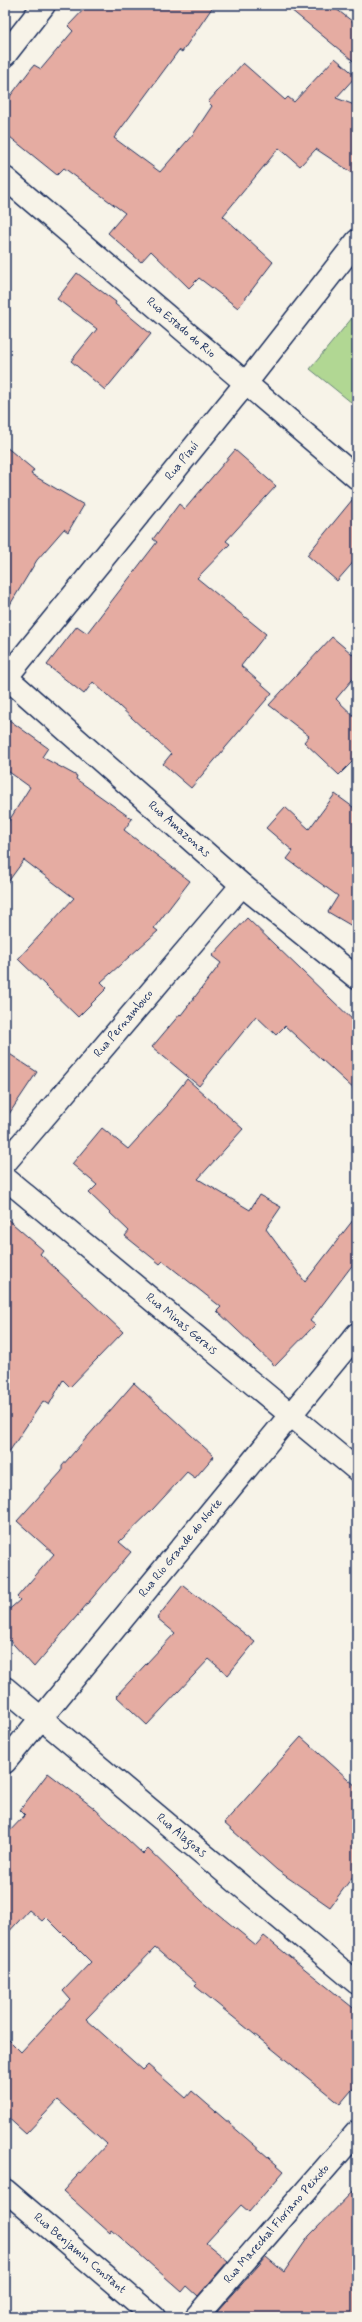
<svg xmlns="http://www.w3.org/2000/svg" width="362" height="2322" font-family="Mynerve,sans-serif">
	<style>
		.green { fill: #b1d793; stroke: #668378 }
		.building { fill: #e5aca2; stroke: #1b2f5e }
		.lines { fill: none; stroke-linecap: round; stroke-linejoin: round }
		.minor-casing { stroke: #1b2f5e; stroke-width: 25 }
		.tertiary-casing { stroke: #1b2f5e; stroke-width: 25 }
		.minor { stroke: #f7f3e8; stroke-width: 22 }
		.tertiary { stroke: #f7f3e8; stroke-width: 22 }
		.labels { text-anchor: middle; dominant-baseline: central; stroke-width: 3; stroke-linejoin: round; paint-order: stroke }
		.street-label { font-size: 12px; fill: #1b2f5e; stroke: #f7f3e8 }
	</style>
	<rect width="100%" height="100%" fill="#f7f3e8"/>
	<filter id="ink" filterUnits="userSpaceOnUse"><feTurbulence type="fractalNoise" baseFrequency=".025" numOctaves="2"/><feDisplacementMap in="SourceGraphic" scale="8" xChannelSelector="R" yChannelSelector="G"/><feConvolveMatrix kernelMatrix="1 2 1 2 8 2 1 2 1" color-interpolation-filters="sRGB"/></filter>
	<g filter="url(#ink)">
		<polygon class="green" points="357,312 357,407 310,369"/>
		<g class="building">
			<polygon points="88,5 214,5 182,52 179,50 114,138 160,172 194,133 212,106 208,102 243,63 285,100 288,97 294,102 335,58 356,76 336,98 357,106 357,176 316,149 300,166 279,148 223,216 273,262 238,308 199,278 189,288 151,251 141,262 108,233 125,213 64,168 57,175 5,133 5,103 34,65 41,69 73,31 68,26"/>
			<polygon points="285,5 331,5 357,25 357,64"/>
			<polygon points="77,273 116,302 115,304 151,334 105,390 71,361 97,329 57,299"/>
			<polygon points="5,446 34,470 31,474 84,505 68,532 64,529 37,560 5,613"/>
			<polygon points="235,450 276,486 226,541 230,544 197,578 266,634 241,666 272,693 191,788 163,764 171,754 93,682 84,694 47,665 77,626 87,633 157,542 153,539 179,504 185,509"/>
			<polygon points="357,494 357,558 337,581 307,555"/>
			<polygon points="332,637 357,658 357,674 336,699 357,719 357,757 339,775 304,742 309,736 269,705"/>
			<polygon points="5,717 48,748 42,757 77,776 76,779 132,819 124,830 190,881 154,928 158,931 101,982 107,988 78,1017 18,959 74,898 24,860 5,886 5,827 30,787 5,769"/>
			<polygon points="335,794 357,810 357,929 328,912 338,896 287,859 293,851 266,828 285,807 309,829"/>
			<polygon points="247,918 357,1024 357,1092 285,1026 276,1035 256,1016 199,1086 152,1047 180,1014 181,1015 221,963 212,956"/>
			<polygon points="5,1051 37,1072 5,1120"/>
			<polygon points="187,1079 243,1129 198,1179 250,1210 259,1195 281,1207 266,1229 305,1282 357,1215 357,1259 310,1321 315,1325 275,1366 217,1311 221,1307 163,1261 160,1264 125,1236 129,1231 89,1193 97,1185 72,1164 102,1128 128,1149 167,1106 166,1105"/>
			<polygon points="5,1217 43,1250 40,1254 123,1332 70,1387 63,1380 49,1405 43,1401 5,1458"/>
			<polygon points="134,1383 214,1456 195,1478 187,1472 153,1509 119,1542 131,1552 34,1667 5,1635 5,1613 20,1600 17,1597 54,1554 17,1521 62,1471 62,1466"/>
			<polygon points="183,1585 255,1642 228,1675 209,1659 147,1725 116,1696 175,1633 157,1618"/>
			<polygon points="301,1737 357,1787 357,1871 330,1907 277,1870 224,1823"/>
			<polygon points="48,1773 94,1808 143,1854 148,1849 202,1901 256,1945 264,1936 357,2011 357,2084 340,2104 195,1986 197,1984 155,1948 86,2019 143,2070 148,2065 186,2098 192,2091 284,2171 249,2212 241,2205 206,2243 228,2261 198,2296 187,2286 182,2292 112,2230 110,2233 63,2191 107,2144 58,2100 26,2134 5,2115 5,2036 21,2052 70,1999 63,1991 91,1962 46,1917 42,1921 29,1910 5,1936 5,1836 25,1815 20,1810"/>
			<polygon points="357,2187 357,2317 224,2317 217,2312 266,2257 284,2272 309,2236"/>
		</g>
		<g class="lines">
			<defs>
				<g id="minor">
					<path id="s1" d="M5,178L357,478"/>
					<path id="s2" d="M5,676L242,885L357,978"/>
					<path id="s3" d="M5,679L246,383L357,241"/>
					<path id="s4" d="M5,1163L242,885"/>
					<path id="s5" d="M5,1178L357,1470"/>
					<path id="s6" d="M5,1688L357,1983"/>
					<path id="s7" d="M5,1762L357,1334"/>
					<path id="s8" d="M196,2317L357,2132"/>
				</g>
				<g id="tertiary">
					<polyline points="5,55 44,5"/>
					<path id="s9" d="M5,2190L154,2317"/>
				</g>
			</defs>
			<use href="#minor" class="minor-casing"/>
			<use href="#tertiary" class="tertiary-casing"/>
			<use href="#minor" class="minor"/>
			<use href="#tertiary" class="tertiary"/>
		</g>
	</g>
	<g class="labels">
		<g class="street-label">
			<text stroke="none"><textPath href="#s1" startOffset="231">Rua Estado do Rio</textPath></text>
			<text stroke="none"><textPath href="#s3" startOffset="281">Rua Piauí</textPath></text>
			<text stroke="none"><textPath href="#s2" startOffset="232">Rua Amazonas</textPath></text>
			<text stroke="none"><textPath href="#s4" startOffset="183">Rua Pernambuco</textPath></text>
			<text stroke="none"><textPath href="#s5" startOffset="229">Rua Minas Gerais</textPath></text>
			<text stroke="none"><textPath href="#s7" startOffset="277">Rua Rio Grande do Norte</textPath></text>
			<text stroke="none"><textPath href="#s6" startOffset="230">Rua Alagoas</textPath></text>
			<text stroke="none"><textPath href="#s8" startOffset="123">Rua Marechal Floriano Peixoto</textPath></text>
			<text stroke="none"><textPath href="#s9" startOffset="98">Rua Benjamin Constant</textPath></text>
		</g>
	</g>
	<rect width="362" height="2322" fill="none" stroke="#f7f3e8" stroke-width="20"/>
	<rect x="10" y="10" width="342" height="2302" fill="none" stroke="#1b2f5e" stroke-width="1.5" filter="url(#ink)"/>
</svg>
